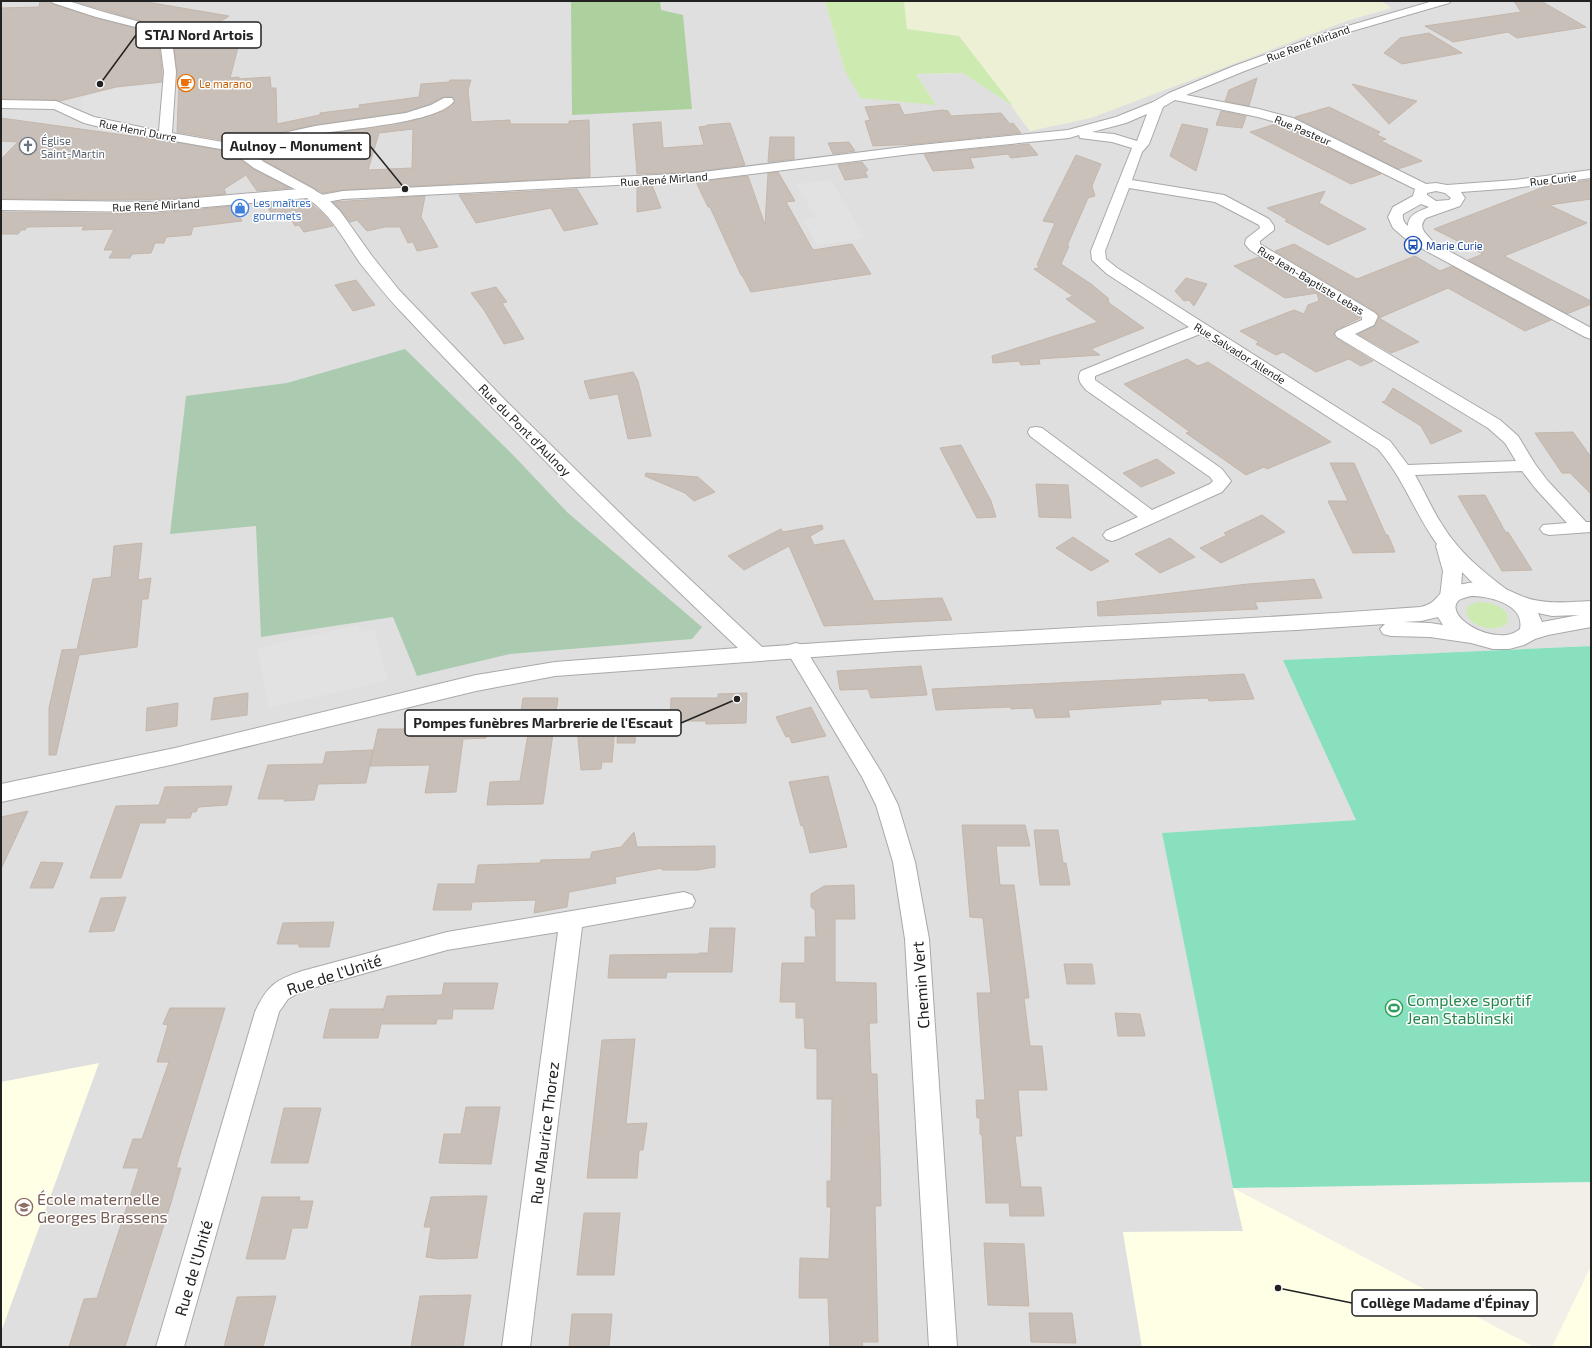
<svg xmlns="http://www.w3.org/2000/svg" width="1592" height="1348" font-family="'Exo 2',sans-serif">
	<style>
		.residential { fill: #e0dfdf }
		.education { fill: #ffffe5 }
		.farmland { fill: #eef0d5 }
		.grass { fill: #cdebb0 }
		.forest { fill: #add19e }
		.cemetery { fill: #aacbaf }
		.pitch { fill: #88e0be }
		.parking { fill: #e2e2e2 }
		.building { fill: #c7bfb8; stroke: #c4b6ab; fill-rule: evenodd }
		.lines { fill: none; stroke-linecap: round; stroke-linejoin: round }
		.minor-casing { stroke: #a9a9a9; stroke-width: 2 }
		.tertiary-casing { stroke: #a9a9a9; stroke-width: 2 }
		.minor { fill: #fff; fill-rule: evenodd }
		.tertiary { fill: #fff; fill-rule: evenodd }
		.labels { text-anchor: middle; dominant-baseline: central; stroke-width: 3; stroke-linejoin: round; paint-order: stroke }
		.far-street-label { font-size: 11px; fill: #222; stroke: #fff }
		.far-food-label { font-size: 11px; fill: #c56008; stroke: #fff; text-anchor: start }
		.far-worship-label { font-size: 11px; fill: #5b616d; stroke: #fff; text-anchor: start }
		.far-shop-label { font-size: 11px; fill: #366cbe; stroke: #fff; text-anchor: start }
		.far-transit-label { font-size: 11px; fill: #164399; stroke: #fff; text-anchor: start }
		.street-label { font-size: 13px; fill: #222; stroke: #fff }
		.near-street-label { font-size: 16px; fill: #222; stroke: #fff }
		.near-leisure-label { font-size: 16px; fill: #27864d; stroke: #fff; text-anchor: start }
		.near-education-label { font-size: 16px; fill: #785e54; stroke: #fff; text-anchor: start }
		.leader { fill: none; stroke: #222; stroke-width: 1.5 }
		.callout-dot { fill: #222; stroke: #fff; stroke-width: 1.5 }
		.callout { fill: #fff; stroke: #222; stroke-width: 1.5 }
		.callout-label { font-size: 14px; text-anchor: middle; font-weight: bold; fill: #222 }
	</style>
	<rect width="100%" height="100%" fill="#f2efe9"/>
	<polygon class="residential" points="1,1 825,1 845,71 936,105 916,74 964,73 1013,106 1030,131 1349,20 1391,8 1381,1 1591,1 1591,646 1284,660 1356,820 1162,833 1233,1188 1243,1231 1123,1232 1142,1347 1,1347"/>
	<g class="education">
		<polygon points="99,1063 1,1332 1,1082"/>
		<polygon points="1233,1188 1534,1347 1142,1347 1123,1232 1243,1231"/>
		<polygon points="1591,1266 1591,1347 1552,1347"/>
	</g>
	<polygon class="farmland" points="904,1 1381,1 1391,8 1349,20 1091,118 1030,131 959,36 907,29"/>
	<g class="grass">
		<polygon points="825,1 904,1 907,29 959,36 1013,106 963,73 916,74 936,105 861,98 845,71"/>
		<path d="M1478,602C1490,602 1502,605 1508,616L1507,624C1494,633 1469,627 1466,611L1468,606Z"/>
	</g>
	<polygon class="forest" points="571,1 660,1 661,10 683,15 692,109 572,115"/>
	<polygon class="cemetery" points="405,349 513,455 568,513 702,627 692,639 510,654 417,676 393,617 261,637 256,526 170,534 186,396 287,383"/>
	<polygon class="pitch" points="1591,646 1591,1182 1233,1188 1162,833 1356,820 1283,660"/>
	<g class="parking">
		<polygon points="164,84 163,131 111,124 82,113 83,97 116,88"/>
		<polygon points="831,180 865,238 817,245 804,220 816,218 796,184"/>
		<polygon points="358,625 360,632 374,629 388,680 269,708 257,648"/>
	</g>
	<g class="building">
		<polygon points="40,1 50,1 53,4 96,18 158,34 162,72 162,82 116,87 60,101 56,100 1,99 1,8 39,7"/>
		<path d="M73,1H141L229,16L214,26L243,28L230,78L239,77V79L270,77L271,88H276L277,124L320,115V113L360,108L359,105L419,97L421,84L449,82L450,80H471L468,90L471,122L510,120V124H569V121L589,120L590,177L343,190L323,193L265,161L250,150L317,135L412,121L446,110L455,102L453,97H443L430,104L406,112L315,125L234,142L177,132L179,80H177V72L172,31L169,29ZM413,129L412,168L368,170L379,133Z"/>
		<polygon points="1514,1 1541,1 1586,27 1517,38 1508,32 1453,42 1425,26 1521,12"/>
		<polygon points="1429,33 1462,53 1402,64 1384,53 1400,38"/>
		<polygon points="1257,78 1249,106 1225,101 1229,90"/>
		<polygon points="1352,84 1417,101 1389,124"/>
		<polygon points="899,104 904,115 942,110 948,111 951,116 1001,113 1010,124 1013,123 1021,133 916,144 873,146 865,121 870,120 865,107"/>
		<polygon points="1329,107 1380,132 1377,135 1386,139 1381,141 1422,161 1398,169 1295,117"/>
		<polygon points="1221,111 1246,116 1242,128 1216,125"/>
		<polygon points="1,118 174,142 226,151 237,157 253,169 290,188 257,191 246,175 224,189 226,194 150,200 1,199 1,159 18,142 1,141"/>
		<polygon points="661,122 663,148 704,145 699,127 707,126 707,125 730,123 745,165 695,172 637,174 633,124"/>
		<polygon points="1182,124 1208,129 1196,171 1170,156"/>
		<polygon points="1276,124 1282,125 1381,174 1351,184 1250,132"/>
		<polygon points="770,137 794,137 794,159 768,162"/>
		<polygon points="849,142 855,151 833,154 828,143"/>
		<polygon points="1029,144 1038,155 1011,158 1008,154 970,158 974,168 933,171 924,154"/>
		<polygon points="1076,155 1101,164 1092,186 1095,196 1088,198 1067,246 1069,246 1061,264 1091,284 1108,298 1109,303 1144,328 1091,349 1100,355 1039,359 1040,364 1021,365 1019,361 993,363 992,356 1098,322 1066,299 1073,296 1034,269 1040,267 1037,265 1055,223 1043,221"/>
		<polygon points="862,162 868,170 865,172 868,177 845,180 838,165"/>
		<polygon points="778,172 795,201 786,202 813,250 852,244 871,274 751,292 742,275 741,275 710,207 708,207 696,182 748,176 765,225 768,173"/>
		<polygon points="1591,180 1591,199 1549,205 1587,223 1504,256 1591,301 1591,304 1567,314 1468,260 1483,254 1434,229 1549,185"/>
		<polygon points="637,185 652,185 661,208 637,212"/>
		<polygon points="577,189 598,224 564,231 551,208 476,223 459,195"/>
		<polygon points="1325,191 1319,203 1366,229 1328,245 1285,221 1288,220 1267,208"/>
		<polygon points="425,196 421,217 438,247 417,251 413,242 408,243 400,227 385,227 367,231 357,220 350,222 333,202"/>
		<polygon points="307,200 322,213 333,226 304,232 299,225 295,226 291,219 276,221 265,203"/>
		<polygon points="233,206 242,221 193,227 191,235 166,237 164,243 155,243 151,253 132,254 130,258 109,258 114,250 104,250 114,229 82,230 84,226 27,227 25,230 21,230 18,234 1,234 1,212 150,214"/>
		<polygon points="1294,244 1357,279 1415,256 1440,271 1452,266 1551,320 1525,331 1448,288 1379,318 1379,315 1376,312 1275,251"/>
		<polygon points="1259,257 1360,318 1336,330 1334,335 1336,338 1373,361 1361,366 1349,359 1316,372 1283,352 1276,355 1256,344 1259,342 1240,331 1294,310 1304,314 1308,305 1319,301 1317,293 1285,298 1234,266"/>
		<polygon points="1186,278 1207,284 1194,306 1189,300 1184,301 1175,291"/>
		<polygon points="356,280 368,296 375,305 353,311 335,285"/>
		<polygon points="496,287 507,302 502,303 524,339 504,344 484,310 471,293"/>
		<polygon points="1379,318 1419,342 1391,353 1358,334 1375,326"/>
		<polygon points="1187,359 1198,366 1208,362 1331,442 1267,469 1264,467 1246,475 1186,433 1190,432 1124,384"/>
		<polygon points="633,372 638,381 651,436 628,439 618,394 590,399 584,381"/>
		<polygon points="1393,388 1422,406 1462,431 1431,444 1421,426 1382,402 1385,401"/>
		<polygon points="1573,432 1591,457 1591,494 1570,473 1562,473 1535,433"/>
		<polygon points="961,445 991,501 996,517 977,518 940,448"/>
		<polygon points="1157,459 1175,473 1141,487 1123,473"/>
		<polygon points="1330,463 1354,463 1386,535 1388,535 1395,552 1353,553 1328,501 1348,501"/>
		<polygon points="646,473 698,477 715,492 694,501 685,493 645,476"/>
		<polygon points="1036,484 1068,485 1071,518 1039,517"/>
		<polygon points="1485,495 1506,533 1508,532 1532,570 1502,571 1458,496"/>
		<polygon points="1262,515 1285,532 1221,563 1200,548 1227,535 1224,533"/>
		<polygon points="822,525 823,529 810,536 814,545 844,540 874,601 942,598 952,620 824,626 789,546 744,570 728,556 781,529 783,532"/>
		<polygon points="1073,537 1109,561 1091,571 1056,548"/>
		<polygon points="1170,538 1195,557 1160,573 1135,554"/>
		<polygon points="142,543 138,580 151,578 148,599 142,599 137,647 79,655 56,755 49,755 49,708 62,650 77,649 93,579 111,577 114,546"/>
		<polygon points="1314,579 1322,598 1255,602 1258,609 1098,616 1097,602 1248,584"/>
		<polygon points="921,666 927,695 871,698 868,689 840,690 837,671"/>
		<polygon points="1244,674 1254,699 1209,701 1208,698 1160,700 1161,704 1068,710 1070,717 1036,718 1033,708 1011,709 1010,707 936,710 932,689"/>
		<polygon points="248,693 247,715 211,720 214,698"/>
		<polygon points="747,693 746,723 706,724 706,721 670,721 671,698 718,698 718,694"/>
		<polygon points="523,698 558,698 543,804 487,805 490,782 520,781 528,734 486,734 486,738 463,739 456,792 425,793 430,765 370,766 378,729 417,729 419,718 439,718 440,714 521,712"/>
		<polygon points="178,703 177,726 146,731 147,708"/>
		<polygon points="811,707 826,736 792,743 789,736 786,737 776,717"/>
		<polygon points="636,725 635,743 617,743 618,726"/>
		<polygon points="615,727 612,762 602,762 601,769 581,770 577,728"/>
		<polygon points="373,750 366,783 318,784 314,800 284,801 285,799 258,799 268,765 323,764 326,752"/>
		<polygon points="828,776 847,847 810,853 803,825 801,826 789,782"/>
		<polygon points="232,786 227,805 198,807 196,812 192,812 190,818 166,818 165,823 140,823 121,878 90,878 116,806 159,805 165,787"/>
		<polygon points="28,811 1,869 1,817"/>
		<polygon points="962,825 1025,825 1030,846 996,846 1000,885 1014,885 1029,998 1024,998 1030,1046 1042,1046 1047,1090 1018,1090 1022,1136 1015,1136 1021,1187 1041,1187 1044,1216 1010,1216 1009,1203 986,1203 982,1135 980,1134 980,1118 977,1118 976,1100 985,1100 977,993 991,993 983,918 970,917"/>
		<polygon points="1034,830 1058,830 1063,863 1066,863 1070,885 1040,885"/>
		<polygon points="634,832 637,847 715,846 715,867 697,870 662,870 662,868 615,877 616,883 569,892 567,907 534,913 536,900 472,902 471,910 433,910 438,884 475,884 478,865 540,863 541,860 590,859 592,852 621,847"/>
		<polygon points="41,862 63,863 53,888 30,888"/>
		<polygon points="854,885 855,919 835,919 835,982 876,983 877,1023 869,1023 871,1074 877,1074 880,1158 881,1206 875,1206 878,1342 862,1342 863,1347 830,1347 828,1298 799,1298 800,1258 829,1259 831,1207 827,1207 827,1181 831,1181 832,1099 817,1099 817,1049 805,1048 804,1018 796,1018 796,1002 780,1002 782,963 805,963 805,937 816,937 815,910 811,907 811,894 824,886"/>
		<polygon points="126,897 114,931 89,932 101,898"/>
		<polygon points="334,922 329,947 299,947 299,944 277,944 283,923"/>
		<polygon points="710,928 735,928 732,972 667,972 666,978 608,978 610,955 699,954 699,953 708,953"/>
		<polygon points="1064,964 1092,964 1095,984 1067,984"/>
		<polygon points="444,983 498,983 493,1009 453,1009 452,1019 437,1019 436,1024 381,1024 378,1038 323,1038 330,1009 384,1009 383,1011 387,996 442,995"/>
		<polygon points="170,1008 225,1008 176,1168 181,1168 170,1206 125,1347 69,1347 84,1299 97,1298 131,1194 139,1168 123,1168 133,1139 142,1139 169,1062 157,1062 168,1025 163,1024"/>
		<polygon points="1115,1013 1140,1014 1145,1036 1118,1036"/>
		<polygon points="635,1039 626,1124 647,1123 643,1150 639,1150 637,1178 587,1178 602,1040"/>
		<polygon points="466,1107 500,1107 491,1164 439,1163 444,1134 461,1134"/>
		<polygon points="284,1108 321,1108 308,1163 271,1163"/>
		<polygon points="475,1196 487,1196 477,1258 439,1259 426,1257 431,1227 424,1227 431,1197"/>
		<polygon points="262,1197 300,1197 299,1201 313,1201 307,1228 292,1228 285,1259 246,1259"/>
		<polygon points="584,1213 620,1213 614,1275 577,1275"/>
		<polygon points="984,1243 1024,1244 1029,1306 988,1305"/>
		<polygon points="471,1295 463,1347 411,1347 420,1296"/>
		<polygon points="276,1296 263,1347 224,1347 237,1297"/>
		<polygon points="1029,1313 1072,1313 1076,1343 1031,1342"/>
		<polygon points="572,1314 612,1314 609,1347 569,1347"/>
	</g>
	<g class="lines">
		<defs>
			<g id="minor">
				<path d="M51,1H68L104,12L169,30L171,32L176,72L172,133L234,144L315,126L406,113L431,105L444,98H452L454,101C439,123 345,129 317,134C293,138 269,144 246,149L264,162L315,190L317,193L315,196L310,197L254,168L238,156L226,150L112,130L84,123L54,109L1,108V100L56,101L94,117L159,131L164,72L159,33L96,17L53,3Z"/>
				<path d="M1433,1H1451L1449,3L1342,34L1242,72L1186,95L1259,109L1293,118L1426,184L1436,183L1447,185L1515,180L1591,170V178L1515,188L1461,192L1465,198L1460,206L1426,218C1416,228 1428,235 1434,243L1591,328V339L1585,337L1408,241L1393,228L1388,217L1393,207L1413,196L1415,189L1283,124L1258,117L1175,100L1163,107L1149,144L1142,152L1132,180L1224,195L1269,219L1274,226V230L1260,241V244L1375,313L1378,316L1374,325L1355,334L1500,420L1518,436L1535,464L1547,480L1586,522H1591V532L1549,535L1543,533L1540,529L1543,525L1567,523L1535,488L1522,471L1415,475C1425,492 1432,510 1443,526C1458,551 1482,571 1506,589L1508,593L1506,597C1489,602 1473,583 1462,572L1461,589L1457,601L1450,603L1443,601L1440,597L1443,571L1436,546L1437,544C1415,514 1403,477 1378,449L1200,334L1095,376V380L1222,469L1231,481L1222,492L1118,539L1112,541L1106,539L1103,535L1106,531L1138,517L1030,436L1028,432L1030,428L1036,427L1042,428L1152,510L1210,484L1213,481L1210,477L1086,390C1081,384 1076,379 1081,371L1189,327L1107,274L1092,260L1091,251L1132,148L1112,142L1080,138L1079,135L1069,138L911,154L695,181L343,199L321,203L316,202L314,199L316,196L343,191L695,173L911,146L1068,130L1116,117L1153,102L1169,93L1234,66L1334,30ZM1147,114L1137,141L1114,134L1092,132L1126,123ZM1129,188L1215,202L1259,225L1260,228L1246,239L1245,244L1250,250L1362,317V320L1337,331L1335,334L1337,337L1488,428L1505,443L1516,461L1408,465L1390,441L1117,268L1106,259L1105,251ZM1436,191L1445,193L1451,198L1449,200L1436,201L1427,195V193ZM1421,204L1429,207C1420,211 1408,214 1408,226C1404,223 1402,219 1403,214Z"/>
				<polygon points="796,643 803,645 883,775 898,805 915,862 929,939 957,1347 929,1347 905,939 893,862 876,805 862,777 786,650 789,645"/>
				<path d="M684,892L692,895L695,901L692,907L582,927L530,1347H502L558,932L447,950L302,991L288,999L279,1012L184,1347H156L255,1012C267,986 275,980 302,971L447,932Z"/>
			</g>
			<path id="tertiary" d="M310,188L325,196L340,211L372,256L399,290L502,397L631,524L762,647C982,631 1202,623 1421,607C1436,603 1435,597 1445,590C1451,586 1462,584 1469,583C1488,579 1507,590 1524,597C1545,605 1570,602 1591,601V627L1548,635L1535,639L1524,645L1509,649H1493L1471,643L1430,637L1391,636L1383,634L1380,629L1385,624L1296,630L897,651L555,676L476,691L175,764L1,802V784L175,748L476,675L555,662L738,648C625,541 513,432 407,318C390,301 375,282 360,263C344,240 331,214 307,198L150,212L1,210V200L150,202ZM1471,596C1489,596 1525,604 1520,629C1497,649 1441,616 1459,600C1462,598 1467,597 1471,596ZM1538,613L1552,616L1579,615L1542,622ZM1438,617L1443,625L1430,623L1403,622L1421,621Z"/>
		</defs>
		<use href="#minor" class="minor-casing"/>
		<use href="#tertiary" class="tertiary-casing"/>
		<use href="#minor" class="minor"/>
		<use href="#tertiary" class="tertiary"/>
	</g>
	<defs>
		<symbol id="cafe-ring" viewBox="-11 -11 22 22"><circle r="9.5" fill="#fff" stroke="#e8710a" stroke-width="1.5"/><path d="M-5.5-4.5H6V0H3Q3 3.5 0 3.5H-2.5Q-5.5 3.5-5.5 0ZM3-3.2v2h1.7v-2ZM-6 4.5H4V6H-6Z" fill="#e8710a"/></symbol>
		<symbol id="church-ring" viewBox="-11 -11 22 22"><circle r="9.5" fill="#fff" stroke="#6b7280" stroke-width="1.5"/><path d="M-1.2-6h2.4v3.5h3.3v2.4h-3.3V6h-2.4V-.1h-3.3v-2.4h3.3Z" fill="#6b7280"/></symbol>
		<symbol id="shop-ring" viewBox="-11 -11 22 22"><circle r="9.5" fill="#fff" stroke="#3f7fe0" stroke-width="1.5"/><path d="M-5-2.5h2.3a2.7 3.5 0 0 1 5.4 0H5L5.5 6h-11ZM-1.5-2.5h3a1.5 2.3 0 0 0-3 0Z" fill="#3f7fe0"/></symbol>
		<symbol id="bus-ring" viewBox="-11 -11 22 22"><circle r="9.5" fill="#fff" stroke="#1a4fb4" stroke-width="1.5"/><path d="M-5-6H5V4H4V6H2V4H-2V6H-4V4H-5ZM-3.5-4V0h7V-4ZM-3.5 1.2v1.5H-2V1.2ZM2 1.2v1.5H3.5V1.2Z" fill="#1a4fb4"/></symbol>
		<symbol id="stadium-ring" viewBox="-11 -11 22 22"><circle r="9.5" fill="#fff" stroke="#2e9e5b" stroke-width="1.5"/><path d="M0-5a6.5 5 0 1 0 0 10a6.5 5 0 1 0 0-10ZM-3.5-1.8h7v3.6h-7Z" fill="#2e9e5b"/></symbol>
		<symbol id="school-ring" viewBox="-11 -11 22 22"><circle r="9.5" fill="#fff" stroke="#8d6e63" stroke-width="1.5"/><path d="M0-5L7-2L0 1L-7-2ZM-4 1L0 2.5L4 1V4Q0 6-4 4Z" fill="#8d6e63"/></symbol>
	</defs>
	<g fill-rule="evenodd">
		<use href="#cafe-ring" x="176" y="73" width="20" height="20"/>
		<use href="#church-ring" x="18" y="136" width="20" height="20"/>
		<use href="#shop-ring" x="230" y="198" width="20" height="20"/>
		<use href="#bus-ring" x="1403" y="235" width="20" height="20"/>
		<use href="#stadium-ring" x="1384" y="998" width="20" height="20"/>
		<use href="#school-ring" x="14" y="1197" width="20" height="20"/>
	</g>
	<g class="labels">
		<g class="far-street-label">
			<text transform="translate(1308 43) rotate(-20)">Rue René Mirland</text>
			<text transform="translate(138 130) rotate(11)">Rue Henri Durre</text>
			<text transform="translate(1303 130) rotate(23)">Rue Pasteur</text>
			<text transform="translate(664 179) rotate(-4)">Rue René Mirland</text>
			<text transform="translate(1553 179) rotate(-7)">Rue Curie</text>
			<text transform="translate(156 205) rotate(-3)">Rue René Mirland</text>
			<text transform="translate(1311 280) rotate(31)">Rue Jean-Baptiste Lebas</text>
			<text transform="translate(1240 353) rotate(32)">Rue Salvador Allende</text>
		</g>
		<g class="far-food-label">
			<text x="199" y="83">Le marano</text>
		</g>
		<g class="far-worship-label">
			<text x="41" y="140">Église<tspan x="41" dy="13">Saint-Martin</tspan></text>
		</g>
		<g class="far-shop-label">
			<text x="253" y="202">Les maîtres<tspan x="253" dy="13">gourmets</tspan></text>
		</g>
		<g class="far-transit-label">
			<text x="1426" y="245">Marie Curie</text>
		</g>
		<g class="street-label">
			<text transform="translate(525 430) rotate(45)">Rue du Pont d'Aulnoy</text>
		</g>
		<g class="near-street-label">
			<text transform="translate(334 974) rotate(-18)">Rue de l'Unité</text>
			<text transform="translate(920 985) rotate(-94)">Chemin Vert</text>
			<text transform="translate(544 1133) rotate(-83)">Rue Maurice Thorez</text>
			<text transform="translate(193 1268) rotate(-74)">Rue de l'Unité</text>
		</g>
		<g class="near-leisure-label">
			<text x="1407" y="999">Complexe sportif<tspan x="1407" dy="18">Jean Stablinski</tspan></text>
		</g>
		<g class="near-education-label">
			<text x="37" y="1198">École maternelle<tspan x="37" dy="18">Georges Brassens</tspan></text>
		</g>
	</g>
	<path class="leader" d="M100 84L136 35M405 189L370 146M737 699L681 723M1278 1288L1352 1303"/>
	<g class="callout-dot">
		<circle cx="100" cy="84" r="4"/>
		<circle cx="405" cy="189" r="4"/>
		<circle cx="737" cy="699" r="4"/>
		<circle cx="1278" cy="1288" r="4"/>
	</g>
	<g class="callout">
		<rect x="136" y="22" width="125" height="26" rx="4"/>
		<rect x="222" y="133" width="148" height="26" rx="4"/>
		<rect x="405" y="710" width="276" height="26" rx="4"/>
		<rect x="1352" y="1290" width="185" height="26" rx="4"/>
	</g>
	<g class="callout-label">
		<text x="199" y="40">STAJ Nord Artois</text>
		<text x="296" y="151">Aulnoy – Monument</text>
		<text x="543" y="728">Pompes funèbres Marbrerie de l'Escaut</text>
		<text x="1445" y="1308">Collège Madame d'Épinay</text>
	</g>
	<rect width="1592" height="1348" fill="none" stroke="#222222" stroke-width="4"/>
</svg>
